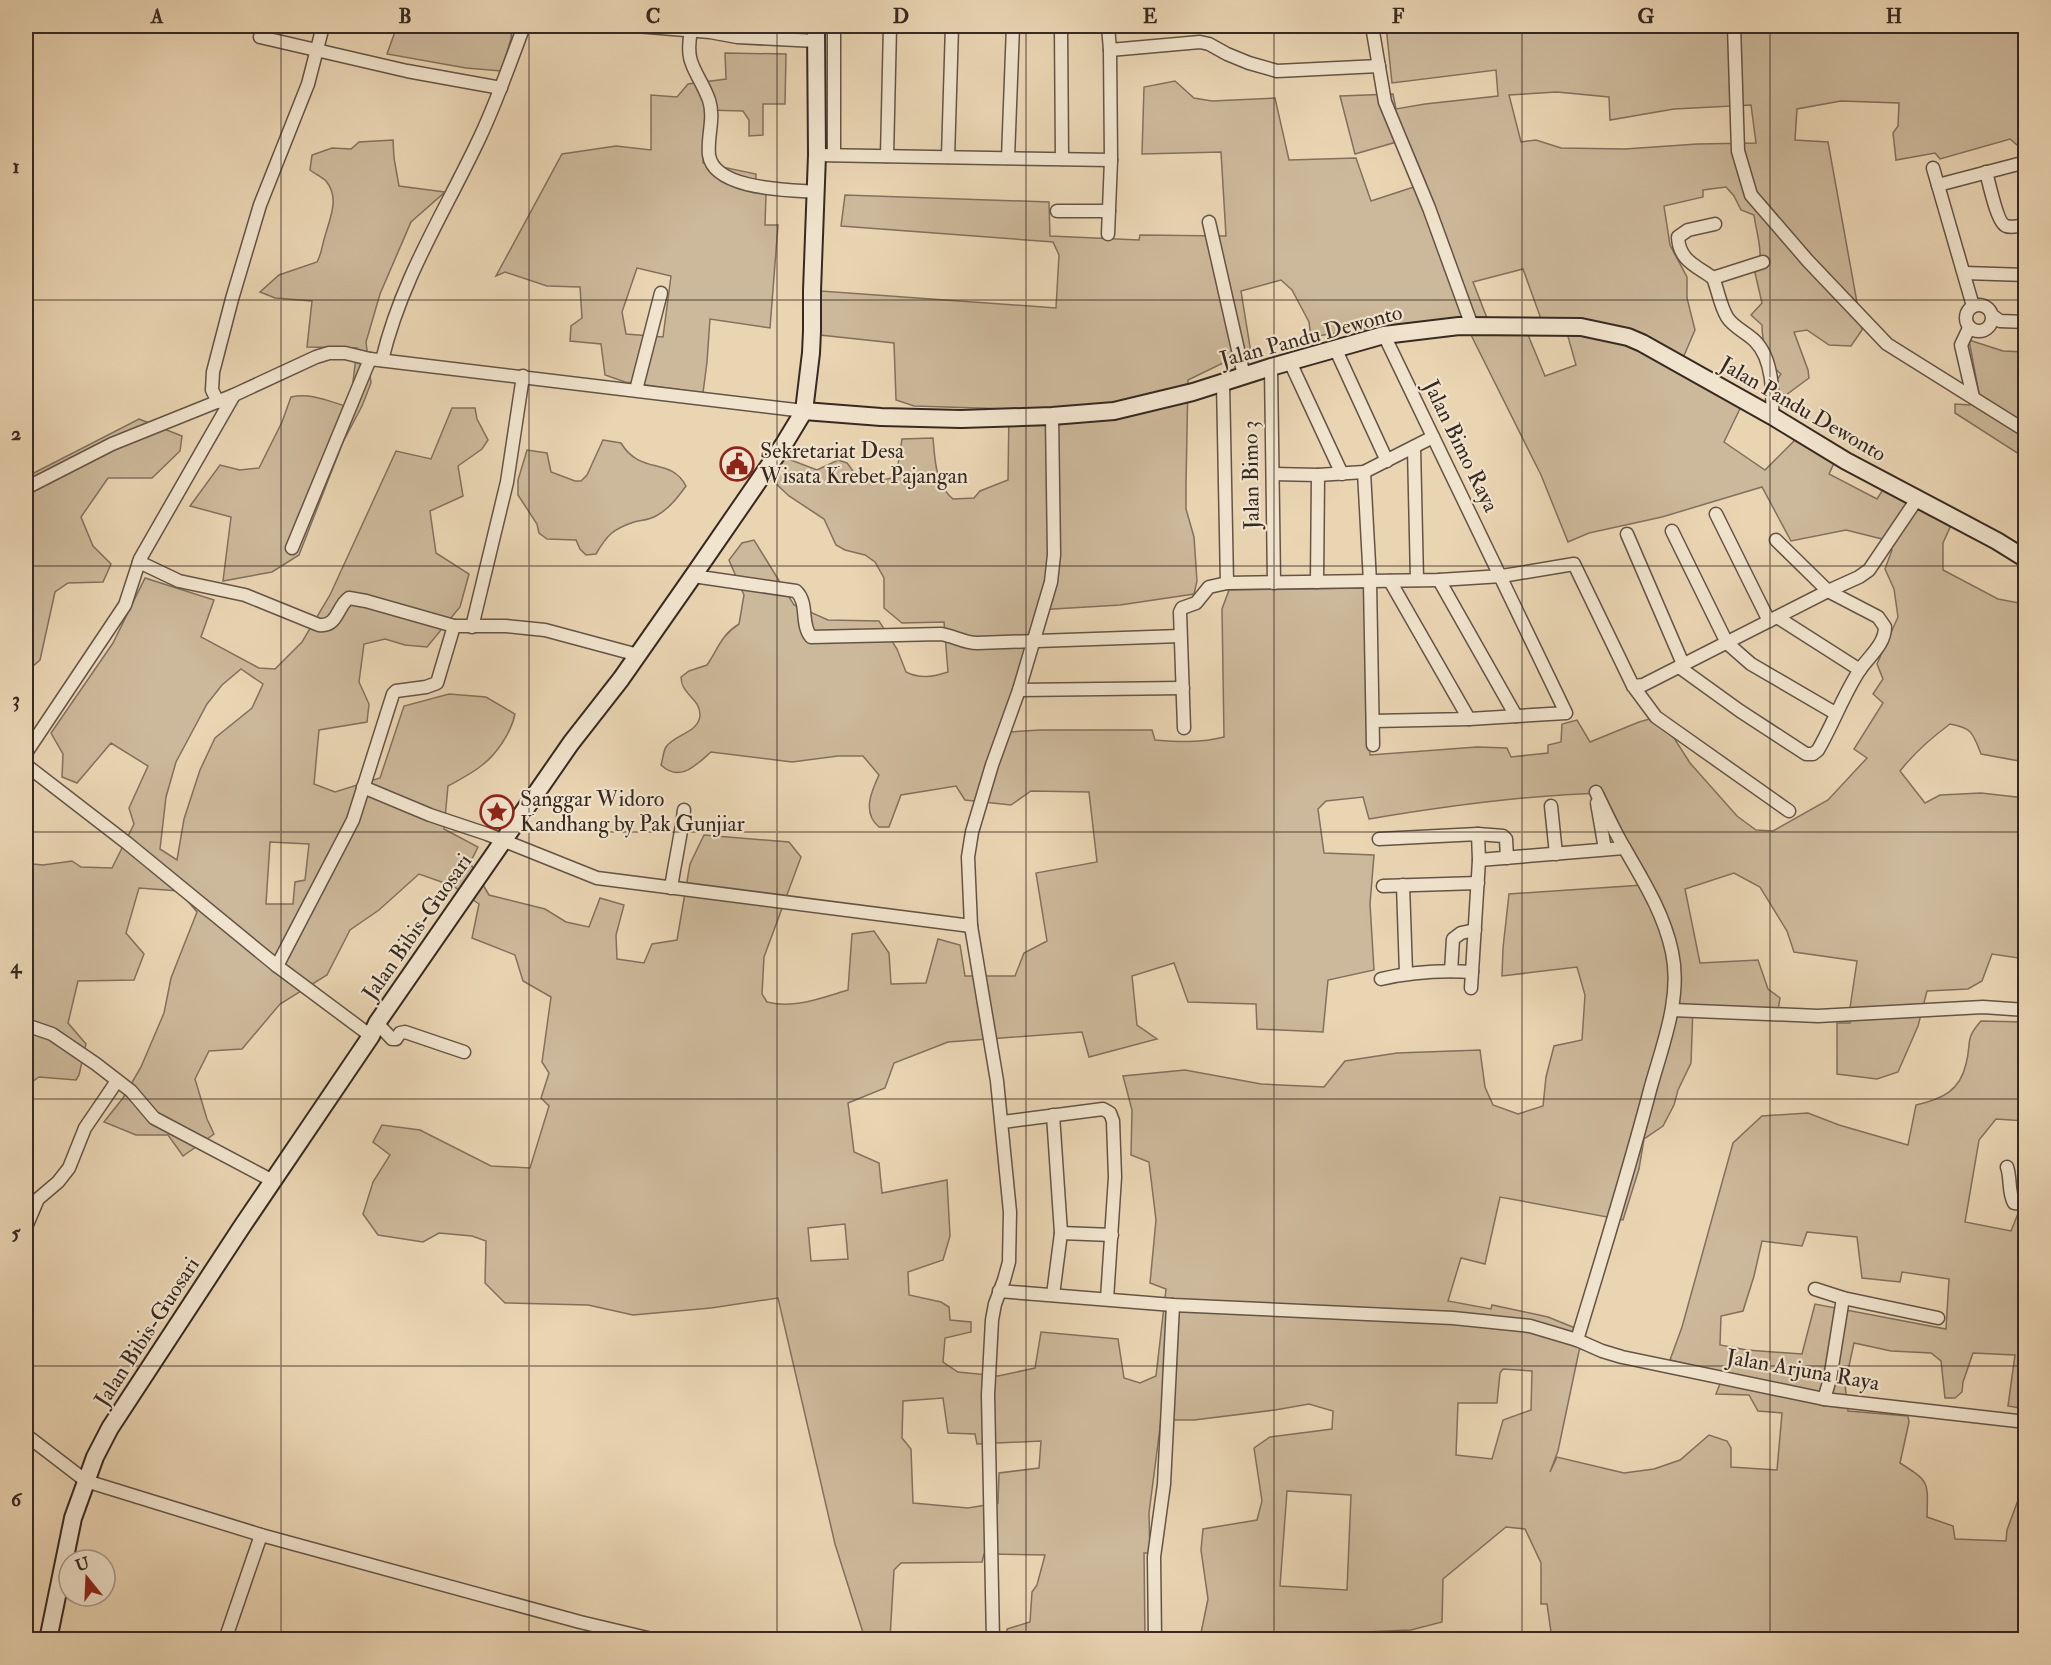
<svg xmlns="http://www.w3.org/2000/svg" width="2051" height="1665" font-family="'IM FELL Double Pica',serif">
	<style>
		.green { fill: #ccb89a; stroke: #82705e; stroke-width: 1.5; fill-rule: evenodd }
		.lines { fill: none; stroke-linecap: round; stroke-linejoin: round }
		.street-casing { stroke: #645446; stroke-width: 15 }
		.secondary-casing { stroke: #372921; stroke-width: 20 }
		.street { stroke: #f1e4ce; stroke-width: 12 }
		.secondary { stroke: #f1e4ce; stroke-width: 16 }
		.grid { fill: none; stroke: #372921; stroke-width: 1.5; stroke-opacity: 0.55 }
		.labels { text-anchor: middle; dominant-baseline: central; stroke-width: 4.5; stroke-linejoin: round; paint-order: stroke }
		.street-label { font-size: 22px; fill: #372921; stroke: #f1e4ce }
		.poi-label { font-size: 22px; fill: #372921; stroke: #f1e4ce; text-anchor: start }
		.neatline { fill: none; stroke: #372921; stroke-width: 2 }
		.grid-label { font-size: 20px; text-anchor: middle; font-weight: bold; fill: #372921 }
	</style>
	<rect width="100%" height="100%" fill="#ead5b3"/>
	<filter id="stains"><feTurbulence type="fractalNoise" baseFrequency=".00333" numOctaves="4"/><feColorMatrix values="0 0 0 0 .2 0 0 0 0 .09 0 0 0 0 .02 0 0 0 .5 -.17"/></filter>
	<radialGradient id="worn" r=".72"><stop offset=".6" stop-color="#630" stop-opacity="0"/><stop offset="1" stop-color="#630" stop-opacity=".3"/></radialGradient>
	<g class="green">
		<polygon points="397,26 512,26 511,39 501,71 466,68 387,54"/>
		<path d="M1386,26H2025V142L2017,145L2010,139L1940,159L1935,153L1896,160L1893,133L1898,126L1899,103L1841,101L1797,109L1795,140L1828,142L1862,330L1851,346L1829,345L1807,330L1794,332L1808,370L1809,378L1786,395L1768,392L1781,374C1767,364 1762,341 1762,325L1751,315L1762,303L1755,273C1766,259 1756,232 1754,215L1741,210L1734,196L1726,187L1703,190V197L1664,206L1670,245L1687,277V298L1695,330L1683,358L1747,394L1724,442L1765,470L1797,438L1835,461L1829,474L1877,499L1884,488L1952,523L1943,543V570L1998,599L2025,604V762L1981,754C1973,734 1973,728 1950,724C1931,738 1915,752 1900,771L1925,803L1940,795L1981,793L2025,798V959L1992,954L1982,981L1968,989L1927,991L1918,1026L1898,1072L1877,1079L1837,1074V1023H1850V1008L1857,961L1794,952L1787,931L1760,887L1734,873L1685,889L1700,963L1758,960L1768,989L1780,998L1778,1010L1693,1007L1691,1063L1678,1090L1674,1105L1663,1126L1644,1139L1639,1169L1623,1220L1500,1197L1485,1264L1461,1258L1448,1301L1491,1309L1492,1305L1548,1317L1585,1332L1579,1351L1558,1451L1550,1472L1557,1457L1624,1473L1654,1469L1680,1460L1709,1435L1727,1441L1731,1448V1467L1777,1470L1782,1413L1758,1411L1749,1395L1716,1394L1724,1373L1670,1360L1682,1327L1733,1143L1762,1116L1808,1113L1839,1125L1908,1145L1916,1105C1942,1099 1960,1091 1966,1064C1972,1042 1964,1040 1981,1021L2025,1022V1121L1996,1119L1979,1140L1965,1222L2011,1231L2019,1211L2025,1212V1409L2008,1406L2015,1355L1973,1353L1963,1382L1962,1392L1955,1398H1945L1941,1361L1931,1353L1891,1351L1854,1343L1845,1384L1848,1411L1908,1416L1909,1422L1900,1463C1930,1482 1928,1481 1927,1517L1953,1526L1955,1539L2006,1541L2007,1530L2025,1481L2026,1608L2020,1639H1552L1547,1604H1541V1563L1525,1529L1506,1527L1443,1579L1442,1622L1411,1630L1365,1632L1301,1639H1188L1189,1638L1201,1633L1208,1599L1201,1550L1203,1529L1257,1520L1262,1501L1254,1448L1270,1437L1332,1429L1333,1411L1309,1404L1275,1410L1194,1420H1161L1149,1513L1150,1553H1144L1145,1639H1007V1629L1030,1622L1032,1592L1037,1585L1045,1555L984,1554L982,1562L901,1563L894,1570L890,1638L892,1639H865L835,1544L778,1298L711,1308L633,1315L588,1305L505,1303L485,1283L486,1241L472,1236L439,1233L423,1242L378,1235L363,1214L373,1182L390,1155L373,1142L382,1125L420,1130L491,1166L530,1168L549,1106L541,1098L549,1073L542,1062L551,997L523,981L515,955L472,938L479,904L453,886L419,874L379,910L350,930L327,975L280,1004L242,1049L209,1051L195,1079L207,1119L214,1134L183,1156L168,1135H136L104,1122L123,1098L141,1067L164,1013L171,978L197,912L179,891L139,888L126,933L144,954L134,980L78,981L68,1023L86,1044L79,1075L76,1080L39,1077L26,1086V857L33,864L43,865L72,861L81,867L112,868L134,824L129,808L148,766L111,743L77,783L62,777L63,754L51,733L113,643L145,578L214,600L201,637L259,668L275,669L302,642L330,595L396,451L431,459L452,408H475L477,419L488,440L482,449L458,466L463,496L430,511L436,553L469,574L460,607L427,647L405,645L385,639L364,644L359,682L369,704L367,722L319,730L314,784L335,792L380,778L404,706L449,694L486,697L515,714C511,733 496,755 481,766C471,774 459,780 448,786L444,829L478,847L470,863L489,895L545,909L566,922L589,927L600,898L624,905L616,935L617,959L644,963L652,944L677,940L690,864L704,835L789,842L801,857L764,957L762,994L767,1002C795,1009 821,998 848,990L852,934L874,931L889,953L891,984L926,983L938,939L960,945L965,976H1015L1024,953L1047,941L1036,873L1097,862L1089,792L1031,791L1011,805L965,800L956,786L901,795L889,827H879C862,813 871,792 879,775L863,756H838L792,762L711,752C696,765 680,783 661,765C663,759 663,752 666,747C675,734 699,733 700,715C700,701 688,697 683,686C682,686 681,677 681,677L689,671L707,665C718,649 721,635 739,624L744,595L729,560L742,543L754,540L794,605L828,620L879,621L897,649L906,672C920,679 933,677 948,672L944,622L902,623L884,608V578L875,562L865,555L845,550L836,545L824,519L789,496L771,479L783,457L817,470L838,460L847,463L853,471L870,483L896,477L902,439L933,438C935,460 935,484 953,499L974,498L980,491L1008,480L1009,409L914,406L896,400L894,343L820,335L821,291L1056,308L1059,255L1053,242L841,226L845,195L1049,202L1050,236L1139,240L1140,235L1226,236L1221,152L1142,154L1144,87L1175,81L1194,98L1212,101L1275,98L1289,160L1356,158L1371,201L1426,183L1407,139L1355,154L1340,96L1393,94L1396,109L1425,104L1498,96L1496,70L1392,83ZM1557,92L1609,97L1610,120L1674,109L1751,105L1756,143L1697,144L1625,149L1561,148L1536,140L1521,142L1509,95ZM1523,269L1541,319L1567,333L1576,365L1545,376L1521,318H1487L1473,282ZM1281,280L1292,290L1309,322L1311,337L1384,326L1462,317L1541,475L1568,542L1589,533L1662,517L1762,487L1791,541L1846,530L1882,539L1892,550L1885,569L1894,589L1898,617L1877,664L1883,679L1873,694L1883,703L1854,749L1867,758L1828,800L1773,831L1756,830L1737,816L1690,763L1660,716L1639,722L1590,742L1577,720L1562,724L1561,742L1548,745V753L1511,757L1507,748L1477,747L1370,755L1365,588L1229,590L1222,609L1224,737C1200,743 1179,742 1155,740L1152,730H1040L1010,732L1037,610L1120,605L1194,594L1197,581L1194,537L1186,509V484L1188,380L1225,362L1251,353L1241,291ZM241,669L263,684L252,708L215,738L200,770L184,819L177,860L160,849L166,797L176,762L207,704L222,685ZM1604,793L1626,838L1647,874L1643,885L1509,894L1503,948L1502,976L1577,967L1585,995L1582,1040L1554,1046L1546,1077L1543,1106L1518,1114L1493,1105L1485,1087L1480,1050L1397,1053L1345,1061L1324,1087L1261,1084L1185,1070L1123,1076L1132,1110L1131,1155L1149,1162L1156,1220L1150,1283L1166,1289L1156,1376L1140,1383L1124,1378L1118,1339L1041,1332L1035,1368L998,1376L958,1372L943,1362L945,1338L971,1332V1322L950,1320L949,1307L941,1302L909,1295L908,1272L943,1260L950,1236L947,1180L882,1193L879,1163L854,1152L848,1103L885,1088L894,1063L948,1042L1082,1032L1089,1057L1157,1039L1137,1025L1132,976L1174,963L1188,1002L1256,1004L1257,1029L1323,1032L1328,980L1374,970L1370,904L1374,855L1324,853L1318,809L1326,801L1363,797L1369,819C1446,806 1525,795 1604,793ZM270,842L309,844L305,880L295,882L293,904H266ZM845,1224L848,1259L811,1261L808,1228ZM1807,1232L1857,1237L1862,1278L1900,1282L1902,1272L1949,1279L1946,1329L1815,1304L1802,1354L1747,1350L1720,1345L1721,1316L1743,1311L1754,1276L1762,1241L1802,1246ZM1503,1369L1532,1371L1531,1410L1503,1420L1492,1459L1456,1455L1458,1403H1497L1500,1373ZM943,1398L948,1433L975,1434L977,1444L1041,1441L1039,1468L999,1473L998,1503L968,1508L913,1503L911,1449L902,1438L903,1401ZM1287,1491L1351,1495L1347,1590L1280,1586Z"/>
		<path d="M725,53L786,54L785,104H763V135L749,136V120L743,111L706,110L703,163L756,174L755,191L766,195L765,225H778L770,328L710,319L707,362L703,393L625,382L605,375L601,344L570,341L571,326L582,318L580,287L547,286L505,272L496,276L562,154L616,146L651,150V95L677,97L688,84L726,79ZM637,268L671,276L663,337L626,334L622,312Z"/>
		<path d="M393,140L394,158L399,186L445,192L411,222L380,294L366,342L371,383L362,406L343,442L299,555L272,572L223,581L231,517L190,506L220,465L240,470L259,468L282,422L291,397C310,393 326,400 345,406L352,390L357,348L307,347L312,301L275,298L260,292L279,275L317,262C322,253 322,245 325,236C330,218 340,198 326,181C322,177 315,174 310,170L312,155L332,148L351,149L359,142Z"/>
		<polygon points="1969,340 2003,351 2025,352 2025,458 1955,413 1955,404 1970,405 1979,394"/>
		<polygon points="139,419 182,436 180,451 152,478 108,478 81,517 93,546 111,564 103,582 68,583 55,592 40,660 26,672 26,477"/>
		<path d="M603,440L621,443C641,476 670,456 686,486C678,497 669,509 656,516C649,520 642,520 634,522C613,529 607,535 596,554L586,555L580,549L576,540L547,539L539,533L537,524L518,495V480L527,450L547,453L551,472L575,481H581L587,475Z"/>
	</g>
	<g class="lines">
		<defs>
			<g id="street">
				<polyline points="264,26 260,37 407,71 501,88"/>
				<polyline points="636,26 710,32 737,37 816,41"/>
				<polyline points="1061,26 1062,159"/>
				<polyline points="1108,26 1110,50 1200,42 1209,44 1227,54 1249,63 1277,71 1379,66"/>
				<polyline points="1372,26 1385,102 1429,208 1472,326"/>
				<polyline points="1734,26 1738,151 1751,195 1808,261 1887,344 2026,431"/>
				<path d="M691,31C684,66 698,70 709,100C715,118 707,136 709,155C714,190 790,190 816,192"/>
				<polyline points="817,155 1111,160"/>
				<polyline points="834,155 834,26"/>
				<polyline points="887,156 890,26"/>
				<polyline points="948,157 952,26"/>
				<polyline points="1008,158 1013,26"/>
				<polyline points="1933,168 1973,306"/>
				<path d="M1986,172C1989,182 1997,223 2006,226C2011,228 2020,226 2026,225"/>
				<polyline points="1938,185 2026,162"/>
				<polyline points="1057,211 1109,211"/>
				<polyline points="1209,222 1244,376"/>
				<path d="M1715,224L1688,230L1678,237C1679,261 1697,266 1713,278C1718,290 1720,305 1727,317C1733,327 1747,333 1755,341C1773,359 1773,393 1772,416"/>
				<polyline points="1108,234 1111,160 1110,50"/>
				<polyline points="1965,273 2026,275"/>
				<polyline points="1713,278 1763,262"/>
				<circle cx="1979" cy="318" r="13"/>
				<polyline points="1993,316 2000,321 2026,322"/>
				<polyline points="1969,328 1961,345 1973,397"/>
				<polyline points="1384,335 1566,713 1469,719"/>
				<polyline points="1335,348 1387,461"/>
				<path d="M382,360C402,277 445,212 480,137C497,101 510,63 524,26"/>
				<polyline points="1290,362 1342,474"/>
				<polyline points="1271,367 1274,583"/>
				<polyline points="1223,382 1227,583"/>
				<polyline points="636,390 661,293"/>
				<polyline points="218,402 212,390 213,372 232,299 260,205 308,84 323,26"/>
				<polyline points="1414,447 1417,580"/>
				<polyline points="1364,472 1370,582 1373,745"/>
				<polyline points="1273,474 1318,475 1364,472 1433,437"/>
				<polyline points="26,488 112,444 234,395 316,357 329,353 345,353 370,359 804,411"/>
				<polyline points="1716,514 1769,621"/>
				<polyline points="1672,531 1727,643 1751,664 1835,713"/>
				<polyline points="1627,534 1683,664"/>
				<polyline points="292,548 370,359"/>
				<path d="M139,562L179,581L245,595L319,625C338,627 337,606 349,598L366,601L454,626H506L545,630L638,655"/>
				<path d="M693,576L796,591C809,603 800,624 811,637L941,634C954,636 964,643 977,643L1180,636"/>
				<polyline points="1439,580 1516,716"/>
				<polyline points="1317,582 1318,475"/>
				<polyline points="1777,617 1860,670"/>
				<polyline points="472,627 507,482 523,376"/>
				<path d="M1679,667L1740,711L1806,754H1813L1818,750C1833,724 1843,696 1859,671C1868,657 1885,645 1885,627L1878,617L1828,591L1776,540"/>
				<polyline points="1633,686 1643,685 1828,591 1859,577 1869,570 1917,499"/>
				<polyline points="1019,690 1183,688"/>
				<polyline points="1373,721 1469,719 1390,581"/>
				<polyline points="1184,728 1180,612 1182,608 1196,603 1209,587 1227,583 1439,580 1502,576 1574,564 1633,686 1656,717 1789,811"/>
				<polyline points="26,753 125,605 140,559 234,395"/>
				<polyline points="26,765 127,843 277,966 371,1036"/>
				<polyline points="363,787 430,815 487,834 597,878 971,926"/>
				<polyline points="1597,803 1605,849"/>
				<polyline points="1551,806 1556,854"/>
				<polyline points="1478,834 1503,836 1506,839 1507,858"/>
				<polyline points="1379,839 1478,834 1479,860 1471,988"/>
				<polyline points="1479,860 1624,848"/>
				<polyline points="1403,885 1406,973"/>
				<polyline points="1383,886 1478,883"/>
				<path d="M671,888C675,861 681,836 684,810"/>
				<polyline points="277,966 353,820 393,694 396,691 426,687 437,683 454,626"/>
				<polyline points="1451,971 1453,939 1461,933 1475,930"/>
				<path d="M1381,979C1411,972 1441,970 1472,972"/>
				<polyline points="1672,1010 1818,1016 1983,1007 2026,1010"/>
				<polyline points="377,1023 392,1039 396,1039 400,1033 405,1032 464,1052"/>
				<polyline points="26,1025 52,1034 96,1064 131,1091 154,1118 273,1181"/>
				<polyline points="1003,1122 1103,1109 1110,1113 1113,1121 1115,1177 1107,1299"/>
				<path d="M2007,1167C2011,1178 2008,1193 2014,1203L2026,1204"/>
				<polyline points="26,1227 38,1199 58,1182 69,1168 85,1128 117,1081"/>
				<polyline points="1061,1233 1112,1235"/>
				<polyline points="1815,1289 1843,1298 1830,1379 1824,1399"/>
				<polyline points="999,1291 1173,1305 1453,1318 1530,1326 1577,1340 1602,1351 1622,1357 1824,1399 2026,1422"/>
				<polyline points="1053,1295 1061,1233 1053,1115"/>
				<polyline points="1843,1298 1938,1318"/>
				<path d="M1577,1340C1602,1257 1628,1174 1650,1090C1662,1046 1682,998 1672,952C1664,914 1644,882 1625,849C1614,831 1605,811 1596,792"/>
				<polyline points="26,1435 86,1481 261,1535 580,1622 656,1640"/>
				<polyline points="225,1640 261,1535"/>
				<polyline points="993,1640 988,1395 992,1320 995,1304 1004,1280 1009,1262 1010,1212 997,1081 971,926 968,857 972,832 992,765 1019,690 1051,582 1054,555 1052,416"/>
				<polyline points="1155,1640 1154,1557 1164,1484 1173,1305"/>
			</g>
			<g id="secondary">
				<polyline points="804,411 881,417 961,419 1052,416 1114,411 1193,392 1271,367 1384,335 1459,326 1581,327 1628,337 1642,343 1772,416 1846,461 1997,541 2026,559"/>
				<polyline points="48,1640 73,1518 95,1457 110,1428 241,1228 371,1036 377,1023 571,743 621,679 693,576 784,444 804,411 811,353 812,331 812,291 817,155 816,26"/>
			</g>
		</defs>
		<use href="#street" class="street-casing"/>
		<use href="#secondary" class="secondary-casing"/>
		<use href="#street" class="street"/>
		<use href="#secondary" class="secondary"/>
	</g>
	<path class="grid" d="M281,26V1640M529,26V1640M777,26V1640M1026,26V1640M1274,26V1640M1522,26V1640M1770,26V1640M26,300H2026M26,566H2026M26,832H2026M26,1099H2026M26,1366H2026"/>
	<defs>
		<symbol id="civic-ring" viewBox="-11 -11 22 22"><circle r="9.5" fill="#f1e4ce" stroke="#8f2418" stroke-width="1.5"/><path d="M-.6-6.5H3V-4.5H.6V-3L4-1V1h2V6H-6V1h2V-1L-.6-3ZM-1.2 2.5V6h2.4V2.5Z" fill="#8f2418"/></symbol>
		<symbol id="sight-ring" viewBox="-11 -11 22 22"><circle r="9.5" fill="#f1e4ce" stroke="#8f2418" stroke-width="1.5"/><path d="M0-6L1.8-2.2L6-1.7L2.9 1.2L3.7 5.4L0 3.3L-3.7 5.4L-2.9 1.2L-6-1.7L-1.8-2.2Z" fill="#8f2418"/></symbol>
	</defs>
	<g fill-rule="evenodd">
		<use href="#civic-ring" x="718" y="445" width="38" height="38"/>
		<use href="#sight-ring" x="478" y="793" width="38" height="38"/>
	</g>
	<g class="labels">
		<g class="street-label">
			<text transform="translate(1311 336) rotate(-15)">Jalan Pandu Dewonto</text>
			<text transform="translate(1803 409) rotate(30)">Jalan Pandu Dewonto</text>
			<text transform="translate(1461 446) rotate(64)">Jalan Bimo Raya</text>
			<text transform="translate(1251 475) rotate(-91)">Jalan Bimo 3</text>
			<text transform="translate(417 927) rotate(-55)">Jalan Bibis-Guosari</text>
			<text transform="translate(147 1332) rotate(-57)">Jalan Bibis-Guosari</text>
			<text transform="translate(1803 1370) rotate(10)">Jalan Arjuna Raya</text>
		</g>
		<g class="poi-label">
			<text x="760" y="451">Sekretariat Desa<tspan x="760" dy="25">Wisata Krebet Pajangan</tspan></text>
			<text x="520" y="799">Sanggar Widoro<tspan x="520" dy="25">Kandhang by Pak Gunjiar</tspan></text>
		</g>
	</g>
	<rect width="2051" height="1665" fill="none" stroke="#ead5b3" stroke-width="66"/>
	<g transform="translate(87 1578) rotate(342)"><circle r="28" fill="#f1e4ce" stroke="#a79989" stroke-width="1.5"/>
	<path d="M0-4.5L10 22L0 15L-10 22Z" fill="#8f2418"/>
	<text y="-9" font-size="16" font-weight="bold" text-anchor="middle" fill="#372921">U</text>
	</g>
	<rect x="33" y="33" width="1985" height="1599" class="neatline"/>
	<g class="grid-label">
		<text x="157" y="23">A</text>
		<text x="405" y="23">B</text>
		<text x="653" y="23">C</text>
		<text x="901" y="23">D</text>
		<text x="1150" y="23">E</text>
		<text x="1398" y="23">F</text>
		<text x="1646" y="23">G</text>
		<text x="1894" y="23">H</text>
		<text x="16" y="173">1</text>
		<text x="16" y="440">2</text>
		<text x="16" y="706">3</text>
		<text x="16" y="973">4</text>
		<text x="16" y="1239">5</text>
		<text x="16" y="1506">6</text>
	</g>
	<rect width="100%" height="100%" filter="url(#stains)"/>
	<rect width="100%" height="100%" fill="url(#worn)"/>
</svg>
